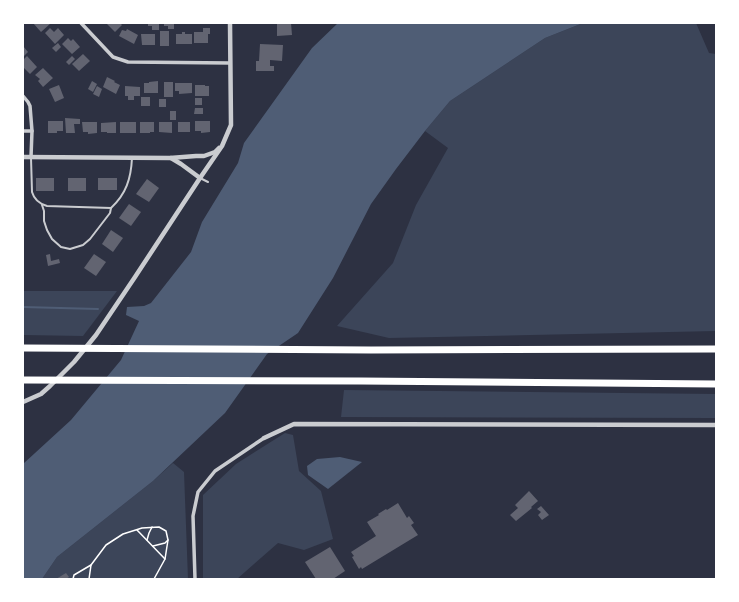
<svg xmlns="http://www.w3.org/2000/svg" width="739" height="602" font-family="Montserrat,sans-serif">
	<style>
		.green { fill: #3c4559 }
		.water { fill: #4f5d75 }
		.lines { fill: none; stroke-linecap: round; stroke-linejoin: round }
		.stream { stroke: #4f5d75; stroke-width: 2 }
		.building { fill: #626471 }
		.path { stroke: #fff; stroke-width: 1.5 }
		.service { stroke: #caccd0; stroke-width: 2 }
		.minor { stroke: #caccd0; stroke-width: 3.5 }
		.tertiary { stroke: #caccd0; stroke-width: 4.5 }
		.motorway { stroke: #fff; stroke-width: 7 }
	</style>
	<rect width="100%" height="100%" fill="#2d3142"/>
	<g class="green">
		<polygon points="583,23 696,23 709,53 716,54 716,331 389,338 337,326 393,263 416,205 448,148 425,131 450,101 545,38"/>
		<polygon points="23,291 117,291 83,336 23,335"/>
		<polygon points="344,390 716,394 716,418 341,417"/>
		<polygon points="285,433 293,435 299,471 321,491 333,539 304,550 278,543 237,579 203,579 203,495 236,464"/>
		<polygon points="173,463 184,472 188,579 42,579 57,557 153,481"/>
	</g>
	<g class="water">
		<polygon points="338,23 583,23 545,38 450,101 425,131 396,169 371,204 333,278 298,333 267,354 225,413 153,481 57,557 42,579 23,579 23,464 71,420 121,360 139,321 126,315 127,307 144,306 151,303 191,252 202,222 238,163 244,143 312,48"/>
		<polygon points="340,457 362,462 328,489 308,475 307,466 317,459"/>
	</g>
	<g class="lines">
		<polyline class="stream" points="23,307 98,309"/>
	</g>
	<g class="building">
		<polygon points="33,23 51,23 41,32"/>
		<polygon points="106,23 120,23 122,25 115,32"/>
		<polygon points="148,23 159,23 159,30 152,30 152,26 148,26"/>
		<polygon points="164,23 174,23 174,29 168,29 168,26 164,26"/>
		<polygon points="277,23 291,23 292,35 277,36"/>
		<polygon points="50,28 54,32 58,28 64,35 55,44 45,33"/>
		<polygon points="203,28 210,28 210,34 208,34 208,43 194,43 194,32 203,32"/>
		<polygon points="127,29 138,35 134,44 119,36 122,30 126,31"/>
		<rect x="160" y="31" width="9" height="15"/>
		<polygon points="182,32 185,32 185,34 192,34 192,44 176,44 176,34 182,34"/>
		<polygon points="141,34 155,34 155,45 142,45"/>
		<polygon points="68,38 71,41 73,39 80,47 72,54 62,44"/>
		<polygon points="58,43 61,47 56,52 52,48"/>
		<polygon points="260,44 283,45 282,61 270,60 270,66 274,66 274,71 256,71 256,61 259,61"/>
		<polygon points="23,46 28,52 23,57"/>
		<polygon points="83,54 90,61 79,71 72,64"/>
		<polygon points="27,56 37,67 30,74 23,67 23,60"/>
		<polygon points="72,56 75,59 69,65 66,62"/>
		<polygon points="43,68 53,78 43,87 38,81 40,79 35,75"/>
		<polygon points="107,77 115,81 114,82 120,85 116,94 103,87"/>
		<polygon points="92,81 97,84 93,92 88,89"/>
		<polygon points="158,81 158,93 144,93 144,83 149,83 149,82"/>
		<rect x="164" y="82" width="9" height="15"/>
		<polygon points="175,83 192,83 192,93 179,94 179,91 175,91"/>
		<polygon points="59,85 64,98 55,102 49,89"/>
		<polygon points="195,85 205,85 205,86 209,86 209,96 195,96"/>
		<polygon points="97,86 102,89 99,97 93,94"/>
		<polygon points="125,86 140,87 140,96 134,96 134,100 128,100 128,96 125,96"/>
		<rect x="141" y="97" width="9" height="9"/>
		<rect x="195" y="98" width="7" height="7"/>
		<rect x="159" y="99" width="7" height="8"/>
		<polygon points="195,108 203,108 203,114 194,114"/>
		<rect x="170" y="111" width="6" height="9"/>
		<polygon points="65,118 80,119 80,124 74,124 75,133 66,133"/>
		<polygon points="48,121 63,121 63,131 57,131 57,133 48,133"/>
		<polygon points="195,121 210,121 210,132 201,133 201,131 195,131"/>
		<polygon points="82,122 97,122 97,133 88,134 88,132 83,132"/>
		<polygon points="116,122 116,133 107,133 107,132 101,132 101,123"/>
		<rect x="120" y="122" width="16" height="11"/>
		<polygon points="140,122 154,122 154,132 150,132 150,133 140,133"/>
		<polygon points="159,122 172,122 172,133 159,132"/>
		<rect x="178" y="122" width="12" height="10"/>
		<rect x="36" y="178" width="18" height="13"/>
		<rect x="68" y="178" width="18" height="13"/>
		<rect x="98" y="178" width="19" height="12"/>
		<polygon points="147,179 159,188 149,202 136,194"/>
		<polygon points="129,204 141,212 131,226 119,218"/>
		<polygon points="111,230 123,238 113,252 102,244"/>
		<polygon points="50,254 51,261 59,259 60,263 48,266 46,255"/>
		<polygon points="94,254 106,262 96,276 84,268"/>
		<polygon points="529,491 538,501 531,507 532,508 516,521 510,515 518,508 515,505"/>
		<polygon points="398,503 407,518 409,516 414,523 411,525 418,535 362,569 361,567 359,569 352,557 354,556 351,552 376,536 367,522 379,515 378,514 386,509 387,510"/>
		<polygon points="541,506 549,515 542,520 538,515 541,512 537,509"/>
		<polygon points="330,547 345,571 333,579 316,579 305,562"/>
		<polygon points="66,573 69,577 66,579 56,579"/>
	</g>
	<g class="lines">
		<g class="path">
			<polyline points="137,530 165,559"/>
			<polyline points="147,540 149,533 152,527"/>
			<polyline points="153,546 165,543 168,540"/>
			<polyline points="73,579 74,575 91,565 106,545 123,534 142,528 159,527 166,531 168,540 165,559 154,579"/>
			<polyline points="89,579 91,565"/>
		</g>
		<g class="service">
			<path d="M31,158L32,192C34,199 40,204 47,206L111,208C126,194 131,179 132,158"/>
			<polyline points="200,178 208,182"/>
			<polyline points="42,205 44,211 44,221 47,230 52,239 61,247 70,249 83,245 90,239 110,213 111,208"/>
		</g>
		<g class="minor">
			<polyline points="81,23 113,57 128,62 230,63"/>
			<polyline points="23,96 28,102 30,106 32,131 31,157"/>
			<polyline points="23,131 32,131"/>
			<polyline points="195,579 193,516 198,492 215,471 264,438"/>
		</g>
		<g class="tertiary">
			<polyline points="23,157 170,158 196,156 204,156 215,152 219,148"/>
			<polyline points="171,158 181,164 200,178"/>
			<polyline points="23,402 41,394 50,386 74,362 96,335 135,277 200,178 222,146 231,125 230,23"/>
			<polyline points="264,438 294,424 716,425"/>
		</g>
		<g class="motorway">
			<polyline points="23,348 371,350 716,349"/>
			<polyline points="23,380 361,381 716,384"/>
		</g>
	</g>
	<rect width="739" height="602" fill="none" stroke="#ffffff" stroke-width="48"/>
</svg>
